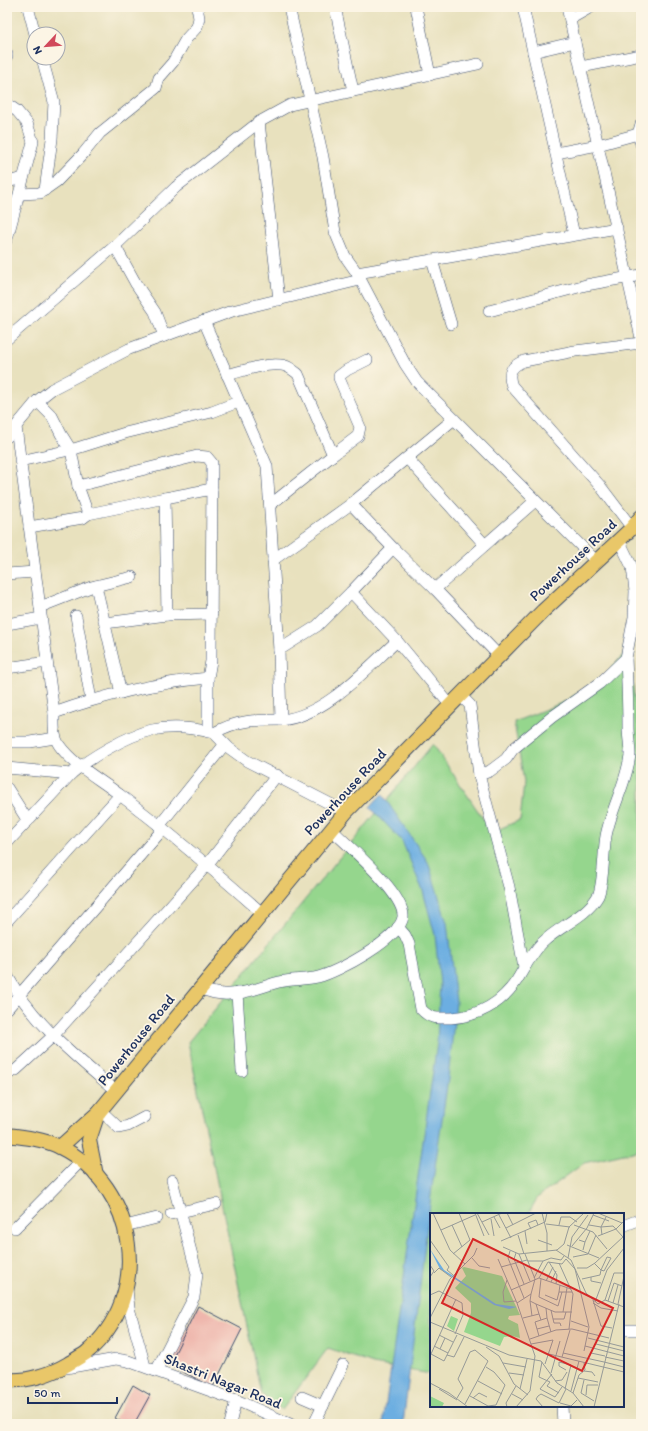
<svg xmlns="http://www.w3.org/2000/svg" width="648" height="1431" font-family="Itim,sans-serif">
	<style>
		.green { fill: #95d68d; stroke: #588276 }
		.water { fill: #6caee1; stroke: #446ea0 }
		.building { fill: #edafa6 }
		.lines { fill: none; stroke-linecap: round; stroke-linejoin: round }
		.minor-casing { stroke: #3a4a6c; stroke-width: 12 }
		.major-casing { stroke: #3a4a6c; stroke-width: 16 }
		.minor { stroke: #fff; stroke-width: 11 }
		.major { stroke: #e9c769; stroke-width: 14 }
		.labels { text-anchor: middle; dominant-baseline: central; stroke-width: 3.5; stroke-linejoin: round; paint-order: stroke }
		.street-label { font-size: 15px; fill: #1b2f5e; stroke: #fcf5e5 }
		.inset-road { fill: none; stroke: #969a98; stroke-width: 1 }
		.view { fill: #d62828; fill-opacity: 0.15; stroke: #d62828; stroke-width: 2 }
		.inset-edge { fill: none; stroke: #1b2f5e; stroke-width: 2 }
	</style>
	<rect width="100%" height="100%" fill="#fcf5e5"/>
	<filter id="ink" filterUnits="userSpaceOnUse"><feTurbulence type="fractalNoise" baseFrequency=".025" numOctaves="2"/><feDisplacementMap in="SourceGraphic" scale="8" xChannelSelector="R" yChannelSelector="G"/><feConvolveMatrix kernelMatrix="1 2 1 2 8 2 1 2 1" color-interpolation-filters="sRGB"/></filter>
	<filter id="wash" filterUnits="userSpaceOnUse"><feTurbulence type="fractalNoise" baseFrequency=".012" numOctaves="4" result="noise"/><feDisplacementMap in="SourceGraphic" scale="16" xChannelSelector="R" yChannelSelector="G"/><feGaussianBlur stdDeviation="0.9" result="paint"/><feColorMatrix in="noise" values="0 0 0 0 0 0 0 0 0 0 0 0 0 0 0 0 0 1.4 0 .05"/><feComposite in="paint" operator="in"/></filter>
	<g filter="url(#wash)">
		<rect width="100%" height="100%" fill="#e8e1be"/>
		<polygon class="green" points="628,649 638,724 641,727 641,1150 584,1163 538,1197 528,1214 431,1214 431,1374 373,1364 328,1348 282,1410 261,1394 188,1042 433,744 492,832 520,820 524,782 514,722 564,702 605,676"/>
		<polygon class="water" points="382,794 428,862 447,923 456,1002 448,1079 432,1187 403,1424 383,1424 437,1043 440,984 435,935 423,891 402,841 370,807"/>
		<g id="blocks">
			<g class="building">
				<polygon points="198,1306 242,1329 213,1387 169,1365"/>
				<polygon points="133,1385 150,1395 134,1424 125,1424 115,1418"/>
			</g>
		</g>
	</g>
	<g filter="url(#ink)">
		<use href="#blocks" fill-opacity="0" stroke="#3a4a6c" stroke-width="1"/>
		<g class="lines">
			<defs>
				<g id="minor">
					<polyline points="28,7 35,34"/>
					<polyline points="289,7 323,157 335,232 345,256 357,273 405,364 417,382 596,561"/>
					<polyline points="335,7 353,91"/>
					<polyline points="416,7 430,75"/>
					<polyline points="523,7 574,235"/>
					<polyline points="567,7 641,338"/>
					<polyline points="570,19 591,7"/>
					<polyline points="533,52 575,42"/>
					<polyline points="7,54 7,56"/>
					<polyline points="42,58 54,102 52,139 45,190"/>
					<polyline points="581,67 641,55"/>
					<polyline points="7,104 17,111 27,123 33,142 7,239"/>
					<polyline points="259,122 279,300"/>
					<polyline points="641,124 638,134 641,144"/>
					<polyline points="556,153 598,145 638,134"/>
					<polyline points="7,182 23,178"/>
					<polyline points="20,194 40,193 57,181 83,154 100,133 156,88 159,78 173,62 186,39 197,27 199,18 197,7"/>
					<polyline points="115,246 136,284 155,312 164,336"/>
					<polyline points="432,260 451,324"/>
					<polyline points="357,273 617,228"/>
					<polyline points="489,311 586,285 641,275"/>
					<polyline points="204,321 267,466 279,650 317,626 351,592 397,641 451,706"/>
					<polyline points="7,339 115,246 176,187 259,122 290,105 478,64"/>
					<path d="M227,375C243,371 264,363 281,365C287,365 293,370 298,374L333,455L270,505"/>
					<path d="M16,427L54,713C54,724 53,736 59,745C74,766 100,779 120,795C169,832 216,872 262,913"/>
					<polyline points="7,437 37,401 52,389 129,349 232,311 360,280"/>
					<polyline points="333,455 358,436 360,427 339,378 339,376 347,370 367,360"/>
					<polyline points="407,458 485,545"/>
					<polyline points="20,461 74,449 125,433 212,412 238,402"/>
					<polyline points="165,498 212,489"/>
					<polyline points="351,504 454,419"/>
					<polyline points="88,514 165,498 167,615"/>
					<polyline points="29,527 83,518 88,514 78,486 71,450 61,434 52,416 37,401"/>
					<path d="M632,528L601,487L512,386C507,373 511,366 524,361L575,351L641,343"/>
					<polyline points="273,560 351,504 393,548"/>
					<polyline points="7,574 35,572"/>
					<polyline points="96,586 121,693"/>
					<polyline points="435,589 500,657"/>
					<polyline points="351,592 393,548 435,589 535,501"/>
					<polyline points="40,607 91,587 132,577"/>
					<polyline points="76,616 91,700"/>
					<polyline points="105,623 167,615 212,614"/>
					<polyline points="7,624 41,618"/>
					<path d="M279,650L281,720C325,716 365,670 397,641"/>
					<polyline points="7,668 47,662"/>
					<polyline points="208,678 208,732"/>
					<polyline points="461,696 470,705 479,775 490,771 506,759 513,749 552,717 600,683 626,658 634,617 635,591 632,567 619,540"/>
					<path d="M54,713C104,695 155,683 208,678L211,661L212,463L207,457L197,456L78,486"/>
					<path d="M281,720C254,720 237,720 214,733L229,748L247,761L346,812"/>
					<polyline points="7,742 30,742 55,738"/>
					<polyline points="7,768 71,774"/>
					<polyline points="479,775 509,887 524,967"/>
					<polyline points="7,788 28,821"/>
					<polyline points="159,826 225,744"/>
					<path d="M7,843L71,774C89,758 128,735 152,730C172,726 194,728 214,733"/>
					<polyline points="7,921 120,795"/>
					<path d="M398,927L405,935L409,944L421,1009C431,1020 438,1018 451,1018C479,1016 501,1004 517,980C525,967 531,954 542,943C559,926 586,917 598,896C604,883 603,852 606,836C611,809 627,782 630,755C630,746 628,736 628,727C628,704 627,681 626,658"/>
					<path d="M7,975C33,1023 75,1056 116,1091"/>
					<path d="M200,989C210,992 219,995 229,994C247,994 263,986 279,982C292,979 305,980 318,977C338,972 400,939 403,917C405,894 347,845 331,829"/>
					<polyline points="237,993 242,1071"/>
					<polyline points="7,1009 163,829"/>
					<polyline points="7,1074 16,1070 52,1037 207,865 277,775"/>
					<polyline points="100,1110 119,1128 128,1126 145,1117"/>
					<polyline points="171,1214 216,1204"/>
					<polyline points="125,1226 157,1218"/>
					<polyline points="623,1226 641,1219"/>
					<polyline points="15,1228 81,1161"/>
					<polyline points="127,1289 129,1308 145,1366"/>
					<polyline points="623,1330 641,1330"/>
					<polyline points="66,1368 116,1359 128,1361 236,1400 290,1424"/>
					<polyline points="156,1371 194,1297 197,1274 172,1180"/>
					<polyline points="302,1397 323,1406"/>
					<polyline points="562,1406 563,1424"/>
					<polyline points="230,1424 236,1400"/>
					<polyline points="314,1424 343,1365"/>
				</g>
				<g id="major">
					<path d="M7,1135C25,1137 43,1139 60,1147C138,1186 154,1296 86,1353C80,1357 73,1361 68,1364C51,1374 27,1382 7,1380"/>
					<polyline points="60,1147 98,1113 346,812 543,611 632,528 641,517"/>
					<polyline points="96,1175 89,1140 98,1113"/>
				</g>
			</defs>
			<use href="#minor" class="minor-casing"/>
			<use href="#major" class="major-casing"/>
			<use href="#minor" class="minor"/>
			<use href="#major" class="major"/>
		</g>
	</g>
	<g class="labels">
		<g class="street-label">
			<text transform="translate(573 560) rotate(-43)">Powerhouse Road</text>
			<text transform="translate(345 792) rotate(-47)">Powerhouse Road</text>
			<text transform="translate(136 1040) rotate(-51)">Powerhouse Road</text>
			<text transform="translate(223 1381) rotate(22)">Shastri Nagar Road</text>
		</g>
	</g>
	<g transform="translate(430 1213)">
		<rect width="194" height="194" fill="#e8e1be"/>
		<path d="M34,54L72,63L90,102L79,103L78,106L88,111L90,125L82,123L74,124L70,133L34,119L41,100V90L25,75L36,63L32,55ZM21,103L28,106L24,118L17,113ZM0,183L14,190L12,194H0Z" fill="#95d68d"/>
		<path d="M0,36L14,57L66,91L87,94L79,96L64,92L10,56Z" fill="#6caee1"/>
		<path class="inset-road" d="M3,0L20,37L35,51M45,0L54,23M47,0L59,22M77,0L83,12M112,0L117,20V38M168,0L192,10L194,8M69,2L81,25M163,2L179,8M64,4L70,15M61,6L64,23M52,9L72,0M116,11L140,14M22,12L32,34M129,12L131,4H140L147,9M144,12L163,19L177,36M159,12L171,14L176,4M76,15L106,0M101,16L98,10L106,7L108,12M11,17L45,2M95,18L97,31M88,22L94,41M172,22L171,14L183,13L193,24M168,23L186,16L192,10M0,27L19,54L17,57L23,62M108,27L122,32M149,27L155,29L153,37M71,28L115,9L117,0M155,29L160,18M137,32L169,45M142,33L157,15L164,0M73,34L89,41L127,37L134,31L139,14L154,0M126,37L141,47L156,80L168,91L175,87L184,60H194M80,38L78,45L94,85M86,40L84,46L94,71M23,41L40,27L29,0M89,41L100,68M95,41L105,66L101,81M143,44L158,41L166,22M177,44L181,45L174,58L171,57ZM42,45L49,53L60,55M138,45L142,24L158,2M68,46L87,90L105,143L100,178L86,194M98,48H113M119,49L127,62L126,71M129,50L143,81L139,116M0,52L4,58L0,64M71,54L97,47M147,55H157L165,50L194,23M4,60L9,55L21,64M161,64V68L171,70M104,65L113,48L121,45L131,47L134,43M109,65L118,49L132,51L136,46L145,56L159,114L154,138M111,66L109,84L128,93L132,79M152,66L170,62L171,57L164,50M77,67L73,79L74,89L86,88M116,68L123,54M121,69L126,58M130,72L129,79H142M81,77L109,65L141,76M0,82L9,78L32,90L33,102L25,121M115,82L127,87L129,79M163,87L171,113L182,115M175,87L194,94M178,88L184,70L192,73M165,89L177,57L194,35M87,90L101,81L100,88M163,90L171,95L188,98M183,90L188,72M188,91L194,63M121,97L123,106H134L136,99M133,99L137,75M109,101L111,107L105,109L109,123M102,103L100,88L106,91M0,105L20,66L44,42L47,35M93,105L109,101L106,91L125,99H142M117,105L121,119M123,106L124,110H130L131,113M111,107L117,105L116,95M141,108L158,114M0,109L79,142L111,148L127,170L143,180L154,194M107,116L119,113M9,122L23,129M158,125L194,134M100,126L126,117L142,116L179,125M101,131L123,127L115,151M166,131L194,138M4,133L18,140M155,133L194,143M56,134L69,143L84,171L98,182M10,136L15,125M133,140L174,149M161,140L175,143M1,141L26,86M1,141L14,148L27,122M119,141L194,159M17,142L24,144L34,124M132,144L140,117M175,144L194,148M112,149L109,164L120,169L117,173L129,180M174,149L194,154M73,150L96,154M154,158L162,159L165,163M79,160L94,162M121,160L130,128M122,161L110,176L125,184L132,174M148,165L168,169M154,167L151,180L164,188M48,168L72,181M125,168L132,167L137,159M0,170L19,180L38,194M9,176L27,187M90,176L97,146M135,176L141,152L129,149V153L136,157M141,178L149,148M143,180L149,162L155,157L154,150M82,181L93,187M156,182L157,172H168M40,183L58,193L66,192L75,172L64,159L56,154M27,185L33,175L28,166L40,139L45,137L58,148L35,191M43,185L49,180L57,184M130,190L141,193L147,187M77,194L76,190L86,173M113,194L106,186L108,183L111,181L129,190L136,176M164,194L189,91"/>
		<path class="view" d="M43,26L183,95L152,158L12,90Z"/>
		<rect width="194" height="194" class="inset-edge"/>
	</g>
	<rect width="648" height="1431" fill="none" stroke="#fcf5e5" stroke-width="24"/>
	<g transform="translate(46 46) rotate(244)"><circle r="19" fill="#fcf5e5" stroke="#a2a6af"/>
	<path d="M0-3L7 15L0 10L-7 15Z" fill="#d1495b"/>
	<text y="-6" font-size="11" font-weight="bold" text-anchor="middle" fill="#1b2f5e">N</text>
	</g>
	<path d="M28 1397v6h89v-6" fill="none" stroke="#1b2f5e" stroke-width="2"/>
	<text x="34" y="1397" font-size="12" fill="#1b2f5e" stroke="#fcf5e5" stroke-width="3" paint-order="stroke">50 m</text>
</svg>
